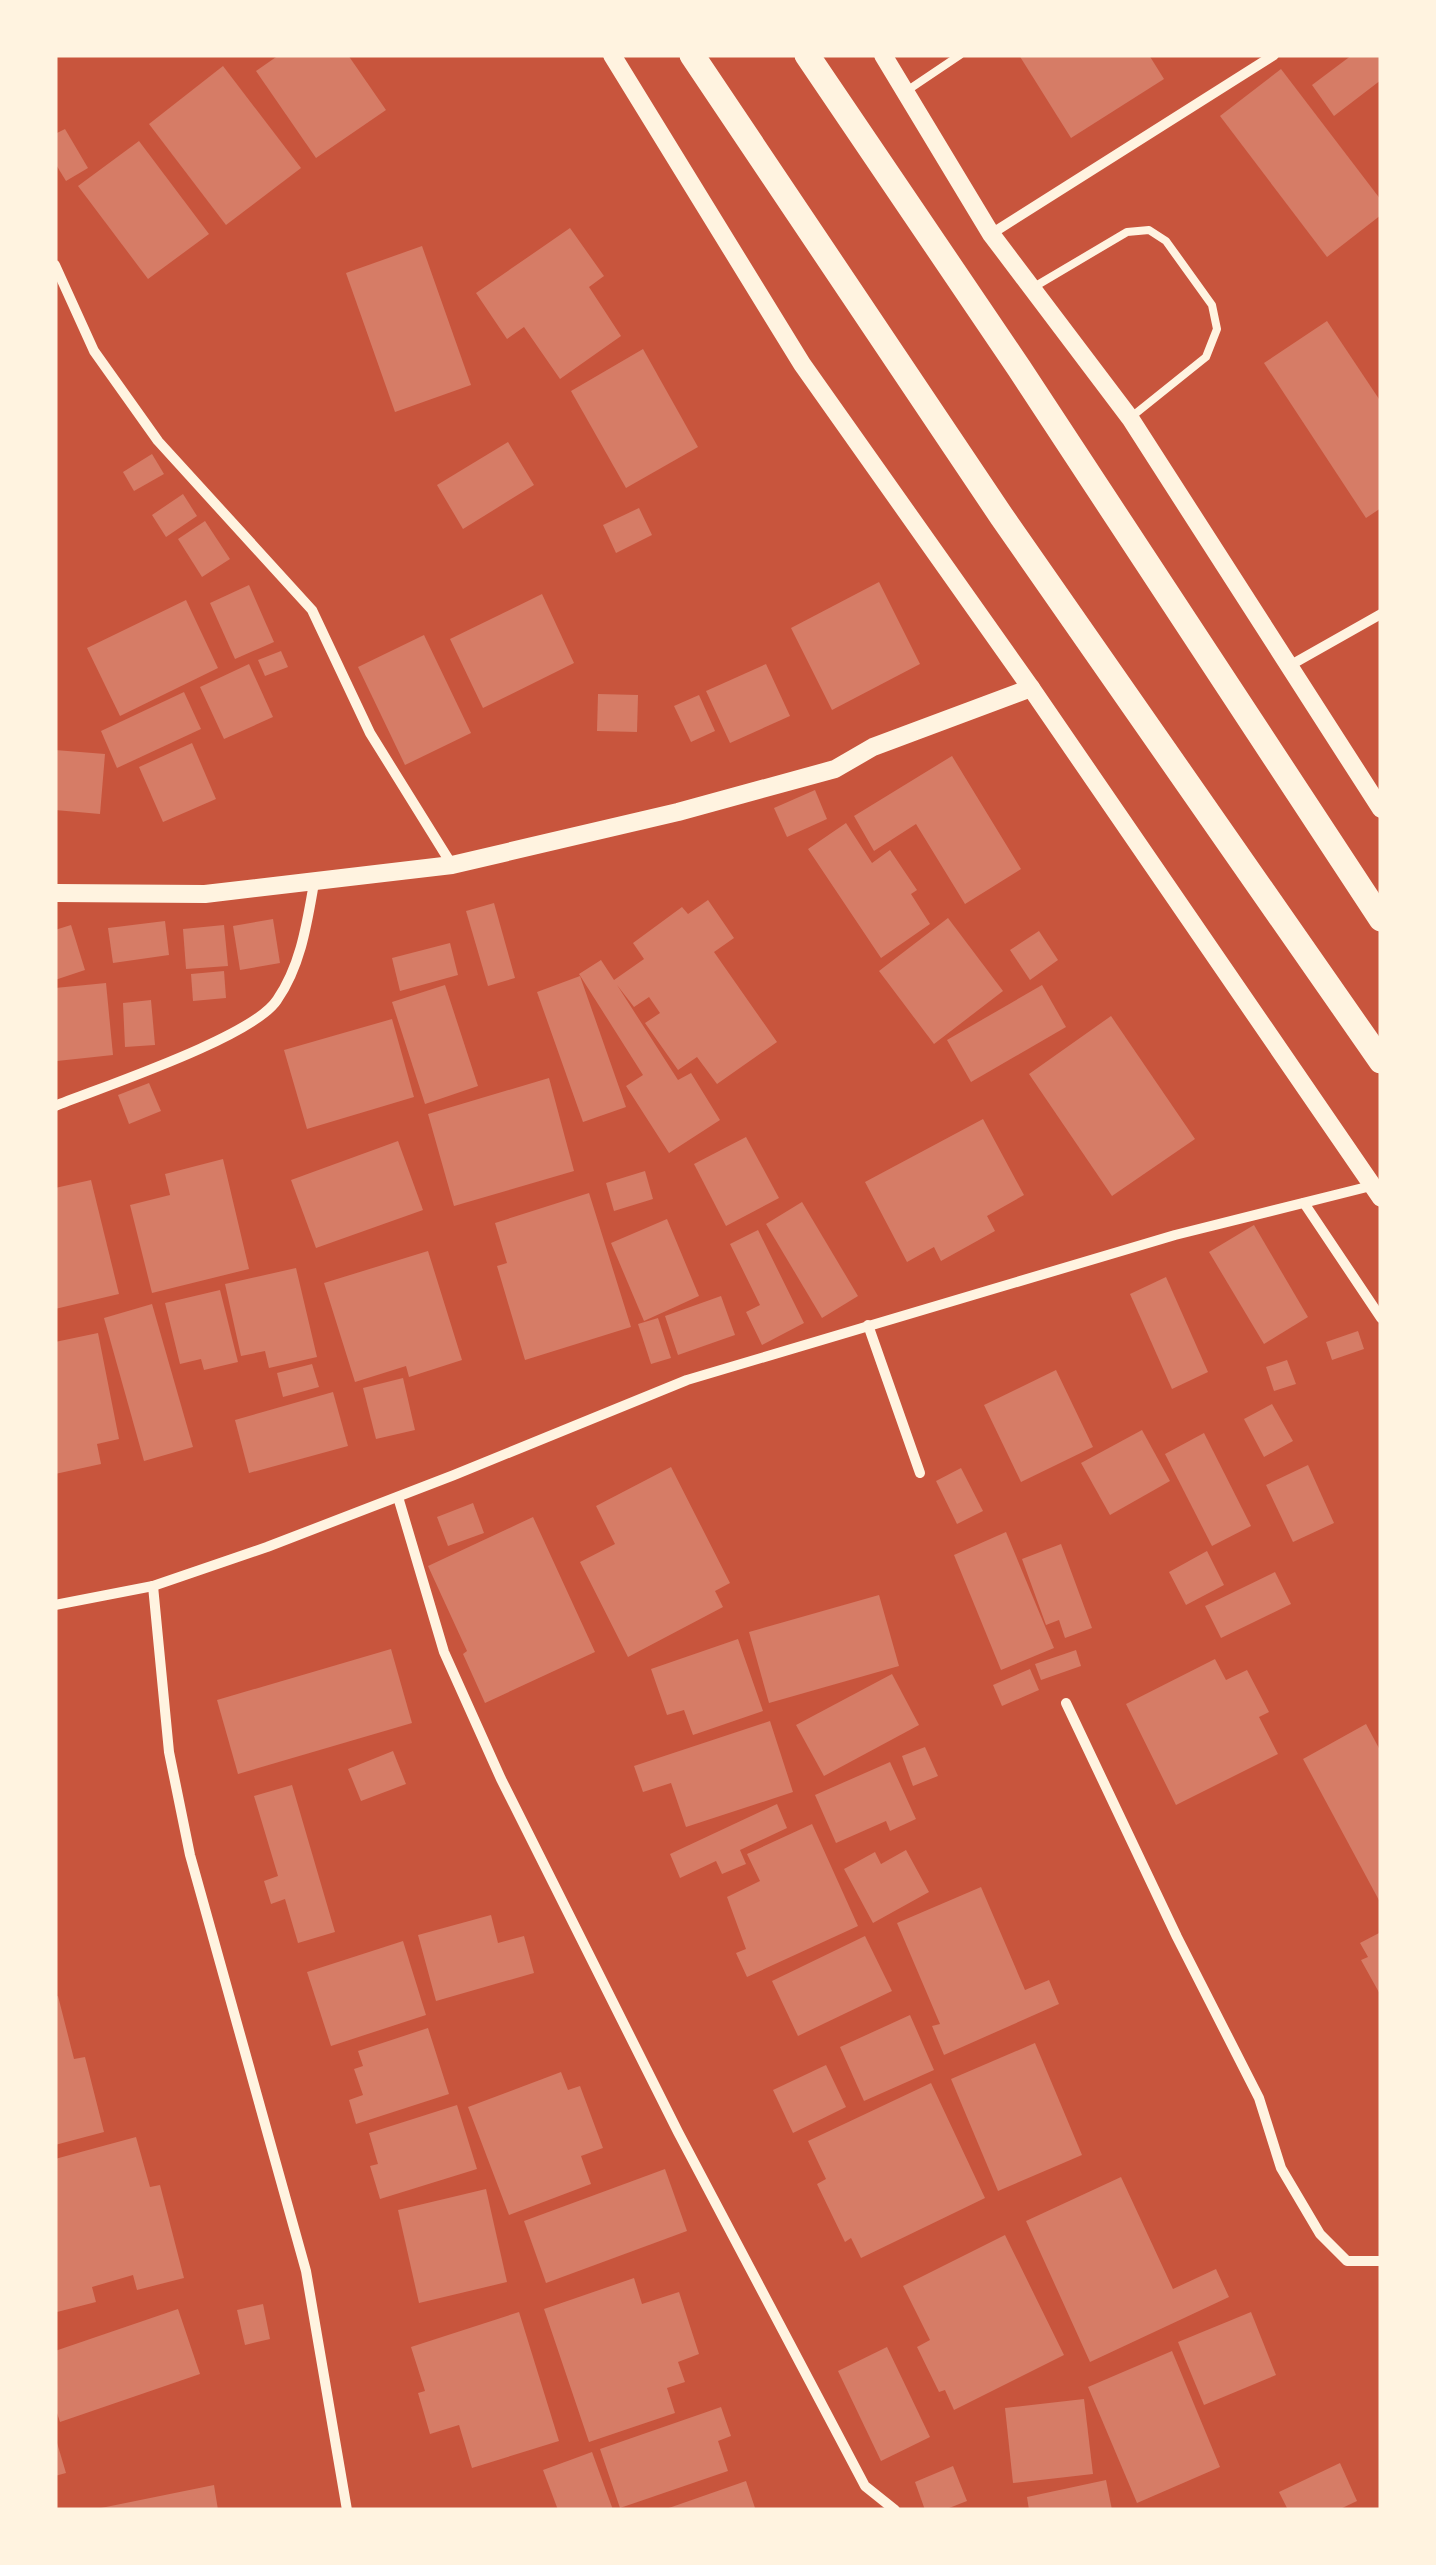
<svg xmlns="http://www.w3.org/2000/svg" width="1436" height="2565" font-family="Rubik,sans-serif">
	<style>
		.building { fill: #d67c66 }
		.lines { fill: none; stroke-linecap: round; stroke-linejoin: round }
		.service { stroke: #fff3e0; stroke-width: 8 }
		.minor { stroke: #fff3e0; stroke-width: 10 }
		.tertiary { stroke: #fff3e0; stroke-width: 18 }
		.primary { stroke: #fff3e0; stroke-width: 25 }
	</style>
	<rect width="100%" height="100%" fill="#c8553d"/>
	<g class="building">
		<polygon points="279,55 348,55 386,110 316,158 256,71"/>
		<polygon points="1019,55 1149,55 1164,79 1071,138"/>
		<polygon points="1352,55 1381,55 1381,80 1334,116 1312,85"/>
		<polygon points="223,66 301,168 226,225 149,124"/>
		<polygon points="1281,69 1381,200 1381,215 1327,257 1220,116"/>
		<polygon points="65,129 88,168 66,181 55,163 55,134"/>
		<polygon points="139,141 209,234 148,279 78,186"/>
		<polygon points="570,228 604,276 589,287 621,336 560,379 524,327 507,339 476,293"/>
		<polygon points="422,246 471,385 395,412 346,273"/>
		<polygon points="1327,321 1381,402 1381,508 1366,518 1264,363"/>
		<polygon points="643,349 698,447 626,488 571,391"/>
		<polygon points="508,442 534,485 463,529 437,485"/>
		<polygon points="152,454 164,474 134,491 123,472"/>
		<polygon points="183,494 197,516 166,537 152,515"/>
		<polygon points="639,508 652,535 616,553 603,525"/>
		<polygon points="205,521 230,559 202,577 178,539"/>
		<polygon points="879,582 920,664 832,710 791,628"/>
		<polygon points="249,585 274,642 235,659 210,603"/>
		<polygon points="542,594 574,663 483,708 450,639"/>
		<polygon points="186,600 218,668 120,716 87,648"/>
		<polygon points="424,635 471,733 405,765 358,667"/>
		<polygon points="281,651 288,667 265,676 258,660"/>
		<polygon points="249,664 273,717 224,739 200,687"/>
		<polygon points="766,664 790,716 730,743 706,691"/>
		<polygon points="184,692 201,729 117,768 101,731"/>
		<polygon points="598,694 638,695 637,732 597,731"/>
		<polygon points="699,695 715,731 691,742 674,706"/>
		<polygon points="192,743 216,799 163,822 139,767"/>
		<polygon points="55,750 105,754 100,814 55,810"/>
		<polygon points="952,756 1021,869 965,904 916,824 874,851 854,816"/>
		<polygon points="815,790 827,819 787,837 774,808"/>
		<polygon points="846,823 872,863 890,850 917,890 911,894 930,924 881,958 808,849"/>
		<polygon points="708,900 734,938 714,952 777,1042 717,1084 697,1057 678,1070 645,1023 660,1013 649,997 634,1007 617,985 678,1080 691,1073 720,1120 669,1153 626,1086 643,1075 579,974 601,960 614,980 644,959 633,943 682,907 688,914"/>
		<polygon points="494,903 515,978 488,986 466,911"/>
		<polygon points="948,918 1003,991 934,1044 879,971"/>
		<polygon points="273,919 280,963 240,970 233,926"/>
		<polygon points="165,921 169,955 113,963 108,928"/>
		<polygon points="71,925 85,970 55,980 55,930"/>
		<polygon points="224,925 228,966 186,969 183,929"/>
		<polygon points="1039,931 1058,960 1030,980 1010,950"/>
		<polygon points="450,943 458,975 400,991 392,958"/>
		<polygon points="224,971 226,998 193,1001 191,974"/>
		<polygon points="580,976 626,1107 583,1122 537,992"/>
		<polygon points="106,983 113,1055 57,1061 55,988"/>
		<polygon points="445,985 478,1086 425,1104 392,1002"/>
		<polygon points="1042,985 1066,1027 971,1082 947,1040"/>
		<polygon points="151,1000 155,1045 125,1047 123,1003"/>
		<polygon points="1111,1016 1195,1139 1112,1196 1029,1074"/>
		<polygon points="392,1019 414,1097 307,1129 284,1050"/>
		<polygon points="549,1078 574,1171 454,1206 428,1114"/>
		<polygon points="149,1083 161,1111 129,1124 118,1095"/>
		<polygon points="983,1119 1024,1195 987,1216 995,1231 941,1261 934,1247 907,1262 865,1182"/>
		<polygon points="746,1137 779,1198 726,1226 694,1164"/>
		<polygon points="398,1141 423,1210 316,1248 291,1180"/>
		<polygon points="223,1159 249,1269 152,1293 130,1205 170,1195 165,1174"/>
		<polygon points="645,1171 653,1199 614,1211 606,1183"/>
		<polygon points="91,1180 119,1294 55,1309 55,1188"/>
		<polygon points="589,1193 631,1327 525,1360 497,1266 507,1263 495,1223"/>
		<polygon points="802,1202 858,1296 822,1318 766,1224"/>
		<polygon points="667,1219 699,1296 644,1321 611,1243"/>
		<polygon points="1254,1225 1308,1317 1264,1344 1209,1252"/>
		<polygon points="758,1230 804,1323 762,1345 746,1312 760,1305 730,1244"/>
		<polygon points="428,1251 462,1360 409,1377 406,1366 355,1382 324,1283"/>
		<polygon points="296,1268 317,1357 269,1368 265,1351 241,1356 225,1284"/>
		<polygon points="1166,1277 1208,1372 1172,1389 1130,1294"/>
		<polygon points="220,1290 238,1362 204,1370 201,1359 180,1364 165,1303"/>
		<polygon points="721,1296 735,1335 678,1355 665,1316"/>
		<polygon points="152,1304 193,1447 144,1461 104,1318"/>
		<polygon points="658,1318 671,1358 651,1364 638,1324"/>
		<polygon points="1358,1331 1364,1349 1332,1360 1326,1342"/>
		<polygon points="98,1333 119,1439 97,1444 101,1464 55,1474 55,1342"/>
		<polygon points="1287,1360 1296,1384 1274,1391 1266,1367"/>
		<polygon points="312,1364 319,1387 283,1397 277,1373"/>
		<polygon points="1056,1370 1093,1447 1021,1482 984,1405"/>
		<polygon points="403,1378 415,1430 376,1439 363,1388"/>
		<polygon points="333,1392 348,1446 249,1473 235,1420"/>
		<polygon points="1272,1404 1293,1441 1264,1457 1244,1419"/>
		<polygon points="1142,1430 1170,1481 1110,1515 1081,1463"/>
		<polygon points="1204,1433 1251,1526 1212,1546 1165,1454"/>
		<polygon points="1308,1465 1334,1523 1293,1542 1266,1485"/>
		<polygon points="671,1467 730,1583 715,1591 723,1607 628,1657 580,1562 615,1544 596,1506"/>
		<polygon points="961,1468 983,1511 957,1524 936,1481"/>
		<polygon points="473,1503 484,1533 448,1546 437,1517"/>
		<polygon points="533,1517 595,1652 485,1703 463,1654 467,1651 428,1566"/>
		<polygon points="1006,1532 1054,1648 1001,1670 954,1555"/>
		<polygon points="1061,1544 1092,1628 1065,1638 1059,1620 1046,1625 1022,1559"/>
		<polygon points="1207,1551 1224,1585 1186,1605 1169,1572"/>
		<polygon points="1275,1572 1291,1604 1221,1638 1205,1606"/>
		<polygon points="879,1595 899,1666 769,1703 749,1632"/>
		<polygon points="738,1639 763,1711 693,1735 684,1710 667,1715 651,1669"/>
		<polygon points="391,1649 412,1723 238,1774 217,1700"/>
		<polygon points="1076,1650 1081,1666 1041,1680 1035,1664"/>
		<polygon points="1215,1659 1226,1680 1247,1670 1269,1712 1259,1717 1278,1754 1176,1805 1126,1704"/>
		<polygon points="1030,1669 1039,1690 1002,1706 993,1685"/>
		<polygon points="892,1674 919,1725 824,1776 796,1725"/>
		<polygon points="770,1721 793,1792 686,1827 671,1783 643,1792 634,1766"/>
		<polygon points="1366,1724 1381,1752 1381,1904 1303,1759"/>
		<polygon points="925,1747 938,1776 913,1786 902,1756"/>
		<polygon points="393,1751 406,1784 361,1801 348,1769"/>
		<polygon points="890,1762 916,1819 890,1831 886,1821 836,1843 815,1795"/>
		<polygon points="292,1785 335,1932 298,1943 285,1899 271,1904 264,1881 278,1876 254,1796"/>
		<polygon points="777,1804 787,1828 740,1850 746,1864 722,1874 716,1861 680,1878 670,1854"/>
		<polygon points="812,1824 858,1926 747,1977 736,1953 746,1949 727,1897 760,1881 747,1854"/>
		<polygon points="906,1850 929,1892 873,1923 844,1869 875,1852 881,1864"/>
		<polygon points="981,1887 1025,1990 1049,1980 1059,2004 944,2055 932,2026 940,2024 897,1923"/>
		<polygon points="491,1915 498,1943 524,1936 534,1973 436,2001 418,1935"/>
		<polygon points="1381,1932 1381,1996 1361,1960 1368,1957 1360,1943"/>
		<polygon points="865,1936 892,1991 798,2036 772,1981"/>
		<polygon points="403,1941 426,2015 331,2046 307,1972"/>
		<polygon points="58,1996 74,2059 85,2057 104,2132 55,2145 55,1997"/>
		<polygon points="910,2015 934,2070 864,2101 840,2047"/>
		<polygon points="428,2028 449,2094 356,2124 349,2100 363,2095 354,2069 363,2066 358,2051"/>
		<polygon points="1035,2043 1082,2155 998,2191 951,2079"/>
		<polygon points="826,2065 846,2107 793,2133 773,2090"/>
		<polygon points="561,2072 568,2090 580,2086 603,2148 581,2156 591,2184 509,2215 468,2107"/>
		<polygon points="931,2083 985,2198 861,2258 851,2238 845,2242 817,2184 826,2179 808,2141"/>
		<polygon points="457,2105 477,2169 380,2199 370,2166 378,2164 369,2133"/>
		<polygon points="136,2137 150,2187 160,2185 184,2278 137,2290 133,2275 92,2287 96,2302 57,2312 55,2159"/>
		<polygon points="665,2169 687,2231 546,2283 524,2221"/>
		<polygon points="1121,2177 1173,2289 1216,2269 1229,2297 1090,2362 1026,2221"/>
		<polygon points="486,2189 507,2282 419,2303 398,2210"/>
		<polygon points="1005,2235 1064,2355 954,2410 945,2390 939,2392 917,2347 930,2340 903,2286"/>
		<polygon points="634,2278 642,2304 679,2292 699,2354 678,2362 685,2382 667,2388 675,2413 589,2442 544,2309"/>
		<polygon points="263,2304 270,2339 245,2345 237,2310"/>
		<polygon points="178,2309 200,2374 60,2422 55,2407 55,2351"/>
		<polygon points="519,2312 559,2441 472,2468 459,2425 430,2434 418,2393 425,2391 411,2347"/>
		<polygon points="1251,2312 1276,2375 1204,2405 1178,2342"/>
		<polygon points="887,2347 930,2437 881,2461 838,2371"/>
		<polygon points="1172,2351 1220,2467 1137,2503 1088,2387"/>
		<polygon points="1084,2399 1093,2474 1013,2483 1005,2408"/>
		<polygon points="721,2407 731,2436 718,2441 728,2471 620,2508 600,2449"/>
		<polygon points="55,2436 66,2473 55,2476"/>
		<polygon points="592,2452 613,2510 558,2510 543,2470"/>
		<polygon points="1340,2463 1357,2501 1338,2510 1288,2510 1279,2492"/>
		<polygon points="953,2466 967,2501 944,2510 925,2510 915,2482"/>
		<polygon points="1106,2480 1112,2510 1029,2510 1027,2497"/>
		<polygon points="746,2481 755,2508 667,2510 666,2509"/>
		<polygon points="214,2485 218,2510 101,2510 101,2508"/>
	</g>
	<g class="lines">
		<g class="service">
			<polyline points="905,92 960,55"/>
			<polyline points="1034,287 1127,232 1149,230 1166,241 1212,305 1217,329 1206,357 1130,418"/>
		</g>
		<g class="minor">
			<polyline points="991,234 1274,55"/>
			<polyline points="55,265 94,351 158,441 312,610 370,733 452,865"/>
			<polyline points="1289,666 1381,614"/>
			<path d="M55,1106C102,1087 253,1037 277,1000C301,965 307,923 314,883"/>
			<polyline points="1304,1203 1381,1318"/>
			<polyline points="868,1325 920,1473"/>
			<polyline points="398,1497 444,1652 501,1779 678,2132 865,2486 895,2510"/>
			<polyline points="153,1586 169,1752 190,1855 306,2271 347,2510"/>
			<polyline points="55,1605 153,1586 267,1547 454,1475 687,1380 1175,1235 1371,1186"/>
			<polyline points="1066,1703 1177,1937 1259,2098 1281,2168 1320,2234 1347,2261 1381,2261"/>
		</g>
		<g class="tertiary">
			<polyline points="612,55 802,364 1031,688 1381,1198"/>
			<polyline points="883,55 991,234 1130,418 1381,809"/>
			<polyline points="55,893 205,894 452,865 678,812 835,769 873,747 1031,688"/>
		</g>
		<g class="primary">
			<polyline points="692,55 1002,517 1381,1061"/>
			<polyline points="807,55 1019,368 1381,919"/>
		</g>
	</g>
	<rect width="1436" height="2565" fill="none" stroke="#fff3e0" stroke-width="115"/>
</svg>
